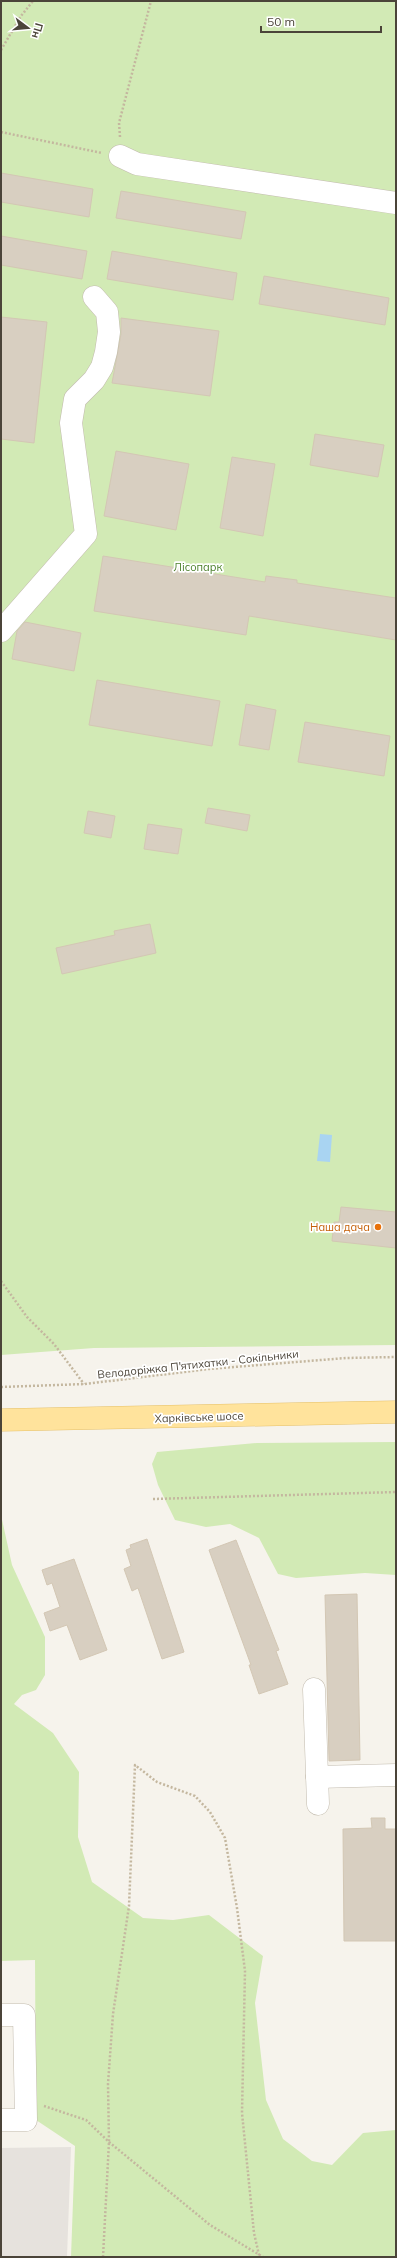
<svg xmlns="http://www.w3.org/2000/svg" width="397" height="2258" font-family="Mulish,sans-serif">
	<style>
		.industrial { fill: #e6e2dd }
		.green { fill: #d2eab5 }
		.water { fill: #a9d4f2 }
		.building { fill: #d8cfc1; stroke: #d3c7b4 }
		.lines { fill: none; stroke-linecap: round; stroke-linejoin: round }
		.minor-casing { stroke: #c2bbae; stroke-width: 23 }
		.major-casing { stroke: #e6c16a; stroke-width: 23 }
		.path { stroke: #c4b79f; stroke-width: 2.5; stroke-dasharray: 2 2; stroke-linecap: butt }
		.minor { stroke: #fff; stroke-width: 22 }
		.major { stroke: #ffe39c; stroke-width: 22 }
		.food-dot { fill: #e8710a; stroke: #fff; stroke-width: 1.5 }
		.labels { text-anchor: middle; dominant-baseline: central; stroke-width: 3.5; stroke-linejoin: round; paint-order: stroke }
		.park-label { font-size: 11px; fill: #4a7f2a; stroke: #fff }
		.food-label { font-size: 11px; fill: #c56008; stroke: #fff; text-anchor: end }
		.street-label { font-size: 11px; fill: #4b4439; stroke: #fff }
	</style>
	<rect width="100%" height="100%" fill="#f6f3ec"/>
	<polygon class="industrial" points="71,2147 67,2257 1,2257 1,2148"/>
	<g class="green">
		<polygon points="1,1 396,1 396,1345 94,1348 1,1355"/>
		<polygon points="396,1442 396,1575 365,1573 296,1578 278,1574 259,1538 230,1524 206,1527 175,1520 158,1485 152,1464 157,1452 257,1443"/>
		<polygon points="1,1515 12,1565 45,1637 45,1675 36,1690 22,1695 14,1704 53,1733 79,1772 78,1837 92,1882 143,1918 173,1920 209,1915 263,1956 255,2003 266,2100 283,2139 312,2161 332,2165 363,2133 396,2130 396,2257 71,2257 75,2146 36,2120 35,1960 1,1961"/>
	</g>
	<polygon class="water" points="320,1134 332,1135 330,1162 317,1161"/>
	<g class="building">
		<polygon points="1,173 93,189 89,217 1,202"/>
		<polygon points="121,191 246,212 241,239 116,218"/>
		<polygon points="1,236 87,251 82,279 1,265"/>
		<polygon points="112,251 237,273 233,300 107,279"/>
		<polygon points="264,276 389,298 385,325 259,304"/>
		<polygon points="1,317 47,322 34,443 1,439"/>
		<polygon points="121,318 219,331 210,396 112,383 121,334"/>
		<polygon points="315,434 384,445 378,477 310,465"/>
		<polygon points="116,451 189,464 176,530 104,516"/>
		<polygon points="232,457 275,464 263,536 220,528"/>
		<polygon points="103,556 265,582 266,576 297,580 297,583 396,598 396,640 249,616 246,635 94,611"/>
		<polygon points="25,622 81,633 74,671 12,659 17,631"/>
		<polygon points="97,680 220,701 212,746 89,725"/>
		<polygon points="246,704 276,710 269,750 239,745"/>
		<polygon points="305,722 390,736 384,776 298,762"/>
		<polygon points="208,808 250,815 247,831 205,823"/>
		<polygon points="88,811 115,816 111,838 84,833"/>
		<polygon points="148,824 182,829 178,854 144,849"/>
		<polygon points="150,924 156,953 62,974 56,948 115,935 114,931"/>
		<polygon points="341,1207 396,1212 396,1248 332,1241 334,1222 339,1222"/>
		<polygon points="147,1539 184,1652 162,1659 138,1588 132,1591 124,1569 131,1566 126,1550 131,1548 130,1545"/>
		<polygon points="236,1540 279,1650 276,1651 288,1684 259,1694 249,1665 251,1665 209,1550"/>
		<polygon points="74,1559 107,1650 80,1660 67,1625 50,1631 44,1613 60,1607 52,1583 47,1585 42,1570"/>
		<polygon points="357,1594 360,1760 329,1761 325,1595"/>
		<polygon points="371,1818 385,1818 385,1829 396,1829 396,1941 344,1941 343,1829 372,1828"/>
	</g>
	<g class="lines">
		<defs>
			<g id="minor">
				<polyline points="120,156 137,164 396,203"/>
				<polyline points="1,631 86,534 71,423 75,399 94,380 102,367 106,352 109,332 107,312 94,297"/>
				<polyline points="314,1689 318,1804"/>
				<polyline points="317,1777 396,1775"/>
				<polyline points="1,2015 24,2015 26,2120 1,2120"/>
			</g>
			<polyline id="major" points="1,1420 396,1412"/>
		</defs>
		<use href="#minor" class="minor-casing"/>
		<use href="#major" class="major-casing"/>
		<g class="path">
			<polyline points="1,50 21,16 33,1"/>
			<polyline points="1,132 102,153"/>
			<polyline points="120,137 119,123 151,1"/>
			<polyline points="1,1281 27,1317 54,1344 84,1384"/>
			<polyline points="1,1387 85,1384 209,1369 346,1358 396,1357"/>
			<polyline points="153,1499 396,1492"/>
			<polyline points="44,2106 86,2120 109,2142 210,2225 263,2257"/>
			<polyline points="103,2257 109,2142 108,2084 113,2014 129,1906 135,1765 157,1782 195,1796 210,1812 225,1838 237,1908 245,1971 242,2113 254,2233 259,2255"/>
		</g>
		<use href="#minor" class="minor"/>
		<use href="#major" class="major"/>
	</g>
	<circle class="food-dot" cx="378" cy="1227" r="4"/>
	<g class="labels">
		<g class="park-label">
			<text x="198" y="567">Лісопарк</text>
		</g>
		<g class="food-label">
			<text x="370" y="1227">Наша дача</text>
		</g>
		<g class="street-label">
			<text transform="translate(198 1364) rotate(-6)">Велодоріжка П'ятихатки - Сокільники</text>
			<text transform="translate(199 1417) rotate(-2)">Харківське шосе</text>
		</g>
	</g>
	<rect width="397" height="2258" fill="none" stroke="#4b4439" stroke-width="4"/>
	<g transform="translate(28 28) rotate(106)" stroke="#ffffff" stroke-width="3" paint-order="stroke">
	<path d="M0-3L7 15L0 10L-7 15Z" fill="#4b4439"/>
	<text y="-6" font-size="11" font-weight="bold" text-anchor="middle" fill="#4b4439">Пн</text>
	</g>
	<path d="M261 26v6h120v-6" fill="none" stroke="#4b4439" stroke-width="2"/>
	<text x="267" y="26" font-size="12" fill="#4b4439" stroke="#ffffff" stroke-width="3" paint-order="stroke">50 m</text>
</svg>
